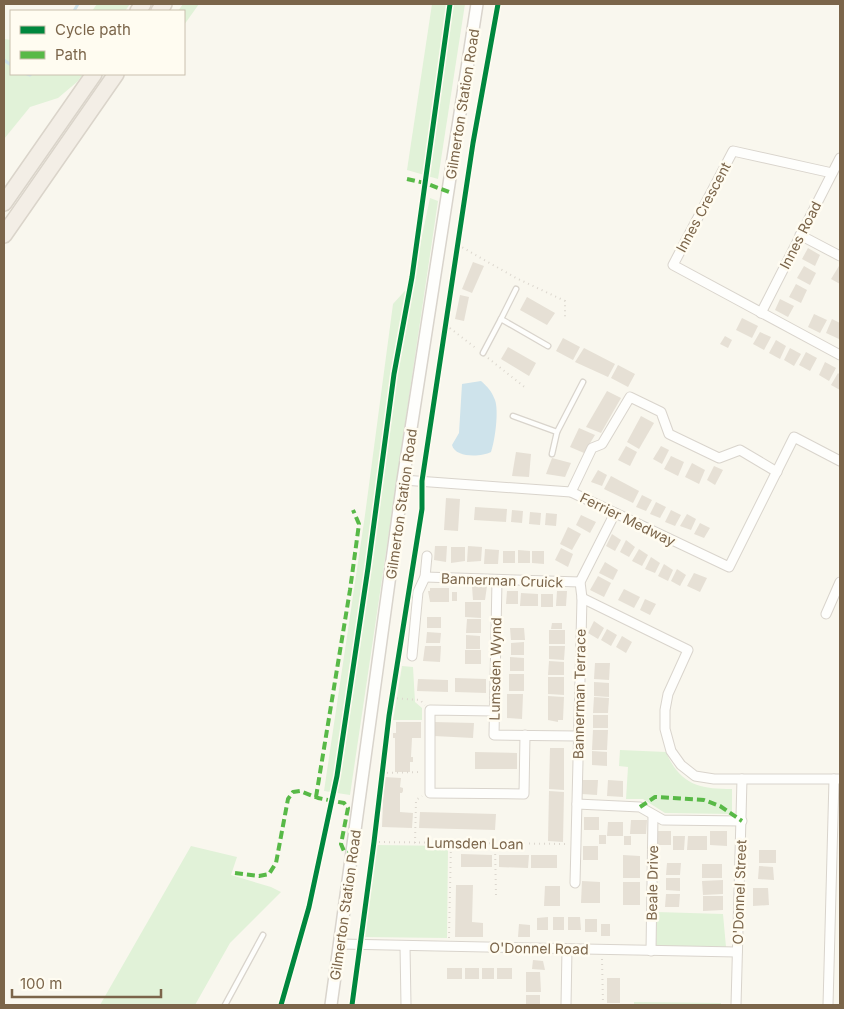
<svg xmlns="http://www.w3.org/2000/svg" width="844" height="1009" font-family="Inter,sans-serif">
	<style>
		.green { fill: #e1f2d8 }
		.water { fill: #cee3eb }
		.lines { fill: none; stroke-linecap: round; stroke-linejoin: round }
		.stream { stroke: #cee3eb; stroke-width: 3 }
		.building { fill: #e6e0d5 }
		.service-casing { stroke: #d9d4cc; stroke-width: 7 }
		.minor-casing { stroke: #d9d4cc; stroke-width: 11 }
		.tertiary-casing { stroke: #d9d4cc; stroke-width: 14 }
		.trunk-casing { stroke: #dad4ca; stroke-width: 18 }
		.path { stroke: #dcd7ce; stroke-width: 2; stroke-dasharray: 1 4; stroke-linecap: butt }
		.service { stroke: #fefefc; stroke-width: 4.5 }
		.minor { stroke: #fefefc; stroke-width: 9 }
		.tertiary { stroke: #fefefc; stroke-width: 11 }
		.trunk { stroke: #f3eee6; stroke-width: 15 }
		.quiet { stroke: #58b947; stroke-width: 4; stroke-dasharray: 8 4; stroke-linecap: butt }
		.cycleway-casing { stroke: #fffcf1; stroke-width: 8 }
		.cycleway { stroke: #00873e; stroke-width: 5 }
		.labels { text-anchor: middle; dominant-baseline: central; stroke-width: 5; stroke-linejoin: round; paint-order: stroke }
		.street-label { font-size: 14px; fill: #7b654a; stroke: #fffcf1 }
	</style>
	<rect width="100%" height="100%" fill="#f9f7ee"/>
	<g class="green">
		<polygon points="97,4 130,4 125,11 92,11"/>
		<polygon points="183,4 199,4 184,25 184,11 178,11"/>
		<polygon points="432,4 465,4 438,179 407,170"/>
		<polygon points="4,39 11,40 11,74 83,74 77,82 58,98 30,107 4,139"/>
		<polygon points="430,198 438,201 350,795 324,791 365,515 393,304 412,283"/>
		<polygon points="402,666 413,667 415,702 422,708 422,720 393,720"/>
		<path d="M620,750L666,752C680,785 700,789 732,789V814L665,813L643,799H626L628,767L619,766Z"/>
		<polygon points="377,845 448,846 447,938 364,937"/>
		<polygon points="191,846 237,857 231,875 271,887 281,892 230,943 195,1005 100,1005"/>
		<polygon points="657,912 723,914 726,947 656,946"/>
		<polygon points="634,1002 721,1003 721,1005 634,1005"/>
	</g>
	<path class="water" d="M481,381C488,387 492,392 495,400C499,411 495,441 491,452C481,457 455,458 452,445L459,433L462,384Z"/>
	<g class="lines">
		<g class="stream">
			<polyline points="74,11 78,4"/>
			<polyline points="4,60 11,65"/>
			<polyline points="27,74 30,75 31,74"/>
		</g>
	</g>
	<g class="building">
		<polygon points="808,248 820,255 815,266 802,259"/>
		<polygon points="473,262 484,266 472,293 462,289"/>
		<polygon points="804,266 816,273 810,285 797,278"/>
		<polygon points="839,266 840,267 840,284 831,279"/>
		<polygon points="796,284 807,290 801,303 789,297"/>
		<polygon points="460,295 469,297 464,321 455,319"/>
		<polygon points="527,297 555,313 547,325 520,310"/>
		<polygon points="780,299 794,306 788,317 775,310"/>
		<polygon points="814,314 827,320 820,333 808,327"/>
		<polygon points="742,318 758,326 752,338 736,330"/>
		<polygon points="832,319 840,323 839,339 826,333"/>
		<polygon points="760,332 771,337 764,350 753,344"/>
		<polygon points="725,336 732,340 728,348 720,344"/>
		<polygon points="563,338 580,347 573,360 556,351"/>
		<polygon points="776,340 786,346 780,359 769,353"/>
		<polygon points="508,347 536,363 529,376 501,359"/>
		<polygon points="584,348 615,364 608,377 575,362"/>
		<polygon points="790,348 801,354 794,366 784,360"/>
		<polygon points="806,352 817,358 810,371 799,365"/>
		<polygon points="825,362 836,368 829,381 819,375"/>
		<polygon points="618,365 635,374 628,387 611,378"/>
		<polygon points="838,373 840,375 840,390 831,385"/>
		<polygon points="607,391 621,398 601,433 586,427"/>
		<polygon points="641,416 654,423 639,449 627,442"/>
		<polygon points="579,428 595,435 584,453 570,447"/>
		<polygon points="626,446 637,452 630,466 618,460"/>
		<polygon points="661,446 669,450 662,464 653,459"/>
		<polygon points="516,452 531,454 529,477 512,476"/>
		<polygon points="671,456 684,462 678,476 664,469"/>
		<polygon points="552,458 571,463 565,477 546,474"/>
		<polygon points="692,463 705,470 699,484 685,477"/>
		<polygon points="714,466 723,470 715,485 707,480"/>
		<polygon points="598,470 607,475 602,486 591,482"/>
		<polygon points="611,476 639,491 633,503 604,489"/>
		<polygon points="642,495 652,500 646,511 636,507"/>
		<polygon points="446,498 460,499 458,531 444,530"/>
		<polygon points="656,502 666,507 660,518 650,514"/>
		<polygon points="475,507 507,509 506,522 474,520"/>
		<polygon points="512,510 523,511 522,523 511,522"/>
		<polygon points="671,510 681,515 675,526 665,522"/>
		<polygon points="530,512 541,513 540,525 529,524"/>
		<polygon points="546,513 557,514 556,526 545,525"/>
		<polygon points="687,514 696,519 691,530 680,526"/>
		<polygon points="581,515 596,522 590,533 576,525"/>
		<polygon points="700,523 710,528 704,538 694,534"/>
		<polygon points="568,527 581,534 572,550 560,544"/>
		<polygon points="612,534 621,540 615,551 606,546"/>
		<polygon points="626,540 635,547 629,557 620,552"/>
		<polygon points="435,546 447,546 446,562 434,560"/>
		<polygon points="468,546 482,547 481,561 467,562"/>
		<polygon points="451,547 465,547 465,561 451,563"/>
		<polygon points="561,548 573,554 568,567 555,560"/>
		<polygon points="485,549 499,550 498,564 484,564"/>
		<polygon points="639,549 648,555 642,566 632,561"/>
		<polygon points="518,550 530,551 530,563 518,563"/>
		<rect x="503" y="551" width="12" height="12"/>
		<polygon points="532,551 544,551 544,564 532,563"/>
		<polygon points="651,557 660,563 655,573 645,569"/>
		<polygon points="605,562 618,570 613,580 599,573"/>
		<polygon points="664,564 673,570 668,581 658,576"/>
		<polygon points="677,569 686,575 680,586 671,581"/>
		<polygon points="694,573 707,578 700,592 687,586"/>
		<polygon points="598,576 611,583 604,597 590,590"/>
		<polygon points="472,586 487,586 485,600 473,600"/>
		<polygon points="430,588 449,588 449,602 430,602 428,591 430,591"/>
		<polygon points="624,589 640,597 634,608 618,600"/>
		<polygon points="507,591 518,591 518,604 506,604"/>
		<polygon points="557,591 567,591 566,606 556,606"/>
		<rect x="452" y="592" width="5" height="9"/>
		<polygon points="521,593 538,594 538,606 520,606"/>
		<rect x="541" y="594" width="12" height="13"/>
		<polygon points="645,599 656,604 650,615 640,610"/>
		<polygon points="465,602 481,602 481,618 465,617"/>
		<rect x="427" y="617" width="14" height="11"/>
		<polygon points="467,619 481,619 481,633 466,633"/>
		<polygon points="594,621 604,628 598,639 588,633"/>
		<polygon points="552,623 562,623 562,629 551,629"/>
		<polygon points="510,628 524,628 525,640 511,640"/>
		<polygon points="607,629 617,635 611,646 601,640"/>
		<rect x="549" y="630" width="16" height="14"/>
		<polygon points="427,632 441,633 440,643 426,643"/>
		<polygon points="466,635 480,636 480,649 466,649"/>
		<polygon points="622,636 632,642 626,653 616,647"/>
		<polygon points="524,642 524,655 511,655 511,643"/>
		<polygon points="425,646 441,646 440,662 423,661"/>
		<polygon points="549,646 565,646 564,660 549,659"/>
		<rect x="465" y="650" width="16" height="14"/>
		<polygon points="510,657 524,658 524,671 510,671"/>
		<polygon points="549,661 564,662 564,675 548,675"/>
		<polygon points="595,663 610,663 609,680 594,679"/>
		<rect x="509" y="674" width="15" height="17"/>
		<polygon points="548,677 564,677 564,695 548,694"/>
		<polygon points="455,678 486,679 486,693 455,692"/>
		<polygon points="418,679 448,680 448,692 417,691"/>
		<polygon points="594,682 609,683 609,697 594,696"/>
		<polygon points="507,694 523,694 522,719 507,718"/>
		<polygon points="548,696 564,697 563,720 558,720 558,722 548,720"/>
		<polygon points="594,697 609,698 608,713 593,713"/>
		<rect x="593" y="715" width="15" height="13"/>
		<polygon points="396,722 421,722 421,738 412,738 411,757 413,757 413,762 410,762 410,772 395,772 395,738 393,738 393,733 396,733"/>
		<polygon points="434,722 474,723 473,738 434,736"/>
		<polygon points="593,730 608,730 607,750 592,750"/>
		<polygon points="550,748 564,748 564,790 549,789"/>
		<polygon points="592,751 607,752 607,766 592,765"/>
		<polygon points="475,752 517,753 517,769 475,769"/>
		<polygon points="384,777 401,778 400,787 403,788 403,791 402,793 400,793 400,812 413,813 412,828 382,827"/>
		<polygon points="583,780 598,780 597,795 582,794"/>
		<polygon points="608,780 623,781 623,797 607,796"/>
		<polygon points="549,791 564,792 563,842 548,841"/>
		<polygon points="420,812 496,814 495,830 419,828"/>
		<rect x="584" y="817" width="15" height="13"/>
		<polygon points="631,820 647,820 646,834 630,834"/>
		<polygon points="608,822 623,822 623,836 607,836"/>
		<rect x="658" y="831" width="13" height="14"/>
		<polygon points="710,831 727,831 727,846 710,845"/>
		<rect x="599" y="835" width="7" height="9"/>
		<rect x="624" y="836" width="7" height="9"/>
		<polygon points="673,836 685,836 684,850 673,850"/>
		<polygon points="688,836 707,836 707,850 687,850"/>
		<rect x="583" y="846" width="15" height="14"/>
		<rect x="759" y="850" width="17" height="13"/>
		<polygon points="461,854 492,855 492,867 461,867"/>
		<polygon points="499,855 529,855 528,868 499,867"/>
		<rect x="531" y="855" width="26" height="13"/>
		<polygon points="623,855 640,856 640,878 623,878"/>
		<polygon points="667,863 681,863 680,875 666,875"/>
		<rect x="702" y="864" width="20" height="14"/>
		<polygon points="759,866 773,867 774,880 758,879"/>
		<polygon points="666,878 680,878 680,891 666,890"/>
		<polygon points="723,880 723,894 703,895 702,881"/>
		<polygon points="582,881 600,882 600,903 581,903"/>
		<rect x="623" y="882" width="17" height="23"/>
		<polygon points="456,885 473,885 472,922 483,923 483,937 455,937"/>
		<polygon points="545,886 560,886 560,906 544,906"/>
		<polygon points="753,888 768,888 769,905 753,906"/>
		<polygon points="666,894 680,894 679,907 665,907"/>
		<polygon points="703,896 723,896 723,910 703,911"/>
		<polygon points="548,917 548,930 537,930 537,918"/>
		<rect x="553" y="917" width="11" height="13"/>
		<polygon points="568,917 580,917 581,930 568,930"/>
		<rect x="585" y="919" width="12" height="13"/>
		<polygon points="519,924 530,925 530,937 518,937"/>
		<rect x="601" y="924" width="9" height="12"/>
		<polygon points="533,960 543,961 545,970 532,969"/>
		<rect x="447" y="968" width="15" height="11"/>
		<rect x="465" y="968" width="14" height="11"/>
		<rect x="482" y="968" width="12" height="11"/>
		<rect x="497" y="968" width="15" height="11"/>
		<polygon points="526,972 540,972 541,992 526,992"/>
		<rect x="607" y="978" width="13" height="25"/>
		<rect x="526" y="995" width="14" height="10"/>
	</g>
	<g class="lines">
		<defs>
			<g id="service">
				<polyline points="516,289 501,319 548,346"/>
				<polyline points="483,353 501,319"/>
				<polyline points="513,416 557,432 583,382"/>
				<polyline points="552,454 557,432"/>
				<polyline points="225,1005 263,935"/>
			</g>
			<g id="minor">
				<polyline points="832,173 733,151 673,265 840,355"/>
				<polyline points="800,235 840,256"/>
				<polyline points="761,313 840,158"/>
				<polyline points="403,480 571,492 729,567 794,437 840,461"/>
				<polyline points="571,492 592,448 602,444 630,397 661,412 669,434 719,458 740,450 777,472"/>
				<polyline points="425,577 580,582"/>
				<polyline points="497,580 494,735 578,736"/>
				<polyline points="582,598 688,650 668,694 665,710 665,729 671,751 681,765 695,776 714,779 840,779"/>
				<polyline points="826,614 840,582"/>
				<polyline points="412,656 418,592 425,577 427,556"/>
				<polyline points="494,711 430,710 430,793 524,794 525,735"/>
				<polyline points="577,804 640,807 663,820 742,821"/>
				<polyline points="575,883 582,598 580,582 615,513"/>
				<polyline points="340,944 737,952"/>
				<polyline points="405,946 406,1005"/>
				<polyline points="651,951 653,815"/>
				<polyline points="566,1005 567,949"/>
				<polyline points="736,1005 742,779"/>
				<polyline points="828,1005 834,779"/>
			</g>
			<polyline id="tertiary" points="331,1005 403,480 477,4"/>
			<g id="trunk">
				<polyline points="138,11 143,4"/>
				<polyline points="159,11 164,4"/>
				<polyline points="4,203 94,74"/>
				<polyline points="4,235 116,74"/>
			</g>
		</defs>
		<use href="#service" class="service-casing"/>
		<use href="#minor" class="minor-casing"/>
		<use href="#tertiary" class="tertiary-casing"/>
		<use href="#trunk" class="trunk-casing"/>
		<g class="path">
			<polyline points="458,245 516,278 565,301 565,317"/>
			<polyline points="446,325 477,349"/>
			<polyline points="488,358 527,389"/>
			<polyline points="392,698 420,700 425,705"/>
			<polyline points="382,773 422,772"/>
			<polyline points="374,842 567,844"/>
			<polyline points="415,843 416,800 422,796"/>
			<polyline points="495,844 496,896"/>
			<polyline points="449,938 451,843"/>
			<polyline points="602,959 603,1005"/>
		</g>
		<use href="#service" class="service"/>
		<use href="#minor" class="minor"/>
		<use href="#tertiary" class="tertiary"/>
		<use href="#trunk" class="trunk"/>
		<g class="quiet">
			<polyline points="407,179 425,183 449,192"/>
			<polyline points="316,797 350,590 359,524 353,510"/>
			<polyline points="640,807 655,797 704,800 720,806 742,821"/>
			<polyline points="235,873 259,876 269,874 276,863 288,799 293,792 300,791 318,798 344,803 348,808 341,844 344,851 351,854"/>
		</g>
		<defs>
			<g id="cycleway">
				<polyline points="281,1005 309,907 337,776 368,568 394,374 412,277 450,4"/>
				<polyline points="352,1005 374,842 389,716 422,509 422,481 473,143 498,4"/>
			</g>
		</defs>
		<use href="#cycleway" class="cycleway-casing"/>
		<use href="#cycleway" class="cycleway"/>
	</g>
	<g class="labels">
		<g class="street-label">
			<text transform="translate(462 104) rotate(-81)">Gilmerton Station Road</text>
			<text transform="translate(703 207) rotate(-62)">Innes Crescent</text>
			<text transform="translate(800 235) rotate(-63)">Innes Road</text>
			<text transform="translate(401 504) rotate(-82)">Gilmerton Station Road</text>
			<text transform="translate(628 519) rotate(26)">Ferrier Medway</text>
			<text transform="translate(502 580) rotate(2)">Bannerman Cruick</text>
			<text transform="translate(495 669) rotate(-89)">Lumsden Wynd</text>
			<text transform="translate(579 694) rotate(-89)">Bannerman Terrace</text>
			<text transform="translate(475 843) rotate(1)">Lumsden Loan</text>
			<text transform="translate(652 883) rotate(-89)">Beale Drive</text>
			<text transform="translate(739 892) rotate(-88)">O'Donnel Street</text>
			<text transform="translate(345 905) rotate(-82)">Gilmerton Station Road</text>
			<text transform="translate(539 948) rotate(1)">O'Donnel Road</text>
		</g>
	</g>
	<rect width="844" height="1009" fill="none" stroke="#7b654a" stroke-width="10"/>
	<rect x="10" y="10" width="175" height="65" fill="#fffcf1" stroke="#cac0ae"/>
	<rect x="20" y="26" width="25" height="8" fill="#00873e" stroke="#cac0ae"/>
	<text x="55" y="35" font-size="15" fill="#7b654a">Cycle path</text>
	<rect x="20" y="51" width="25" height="8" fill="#58b947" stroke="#cac0ae"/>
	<text x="55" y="60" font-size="15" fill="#7b654a">Path</text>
	<path d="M12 989v8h149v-8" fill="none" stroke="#7b654a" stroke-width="2.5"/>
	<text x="20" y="989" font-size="15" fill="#7b654a" stroke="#fffcf1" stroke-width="4" paint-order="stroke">100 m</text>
</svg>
